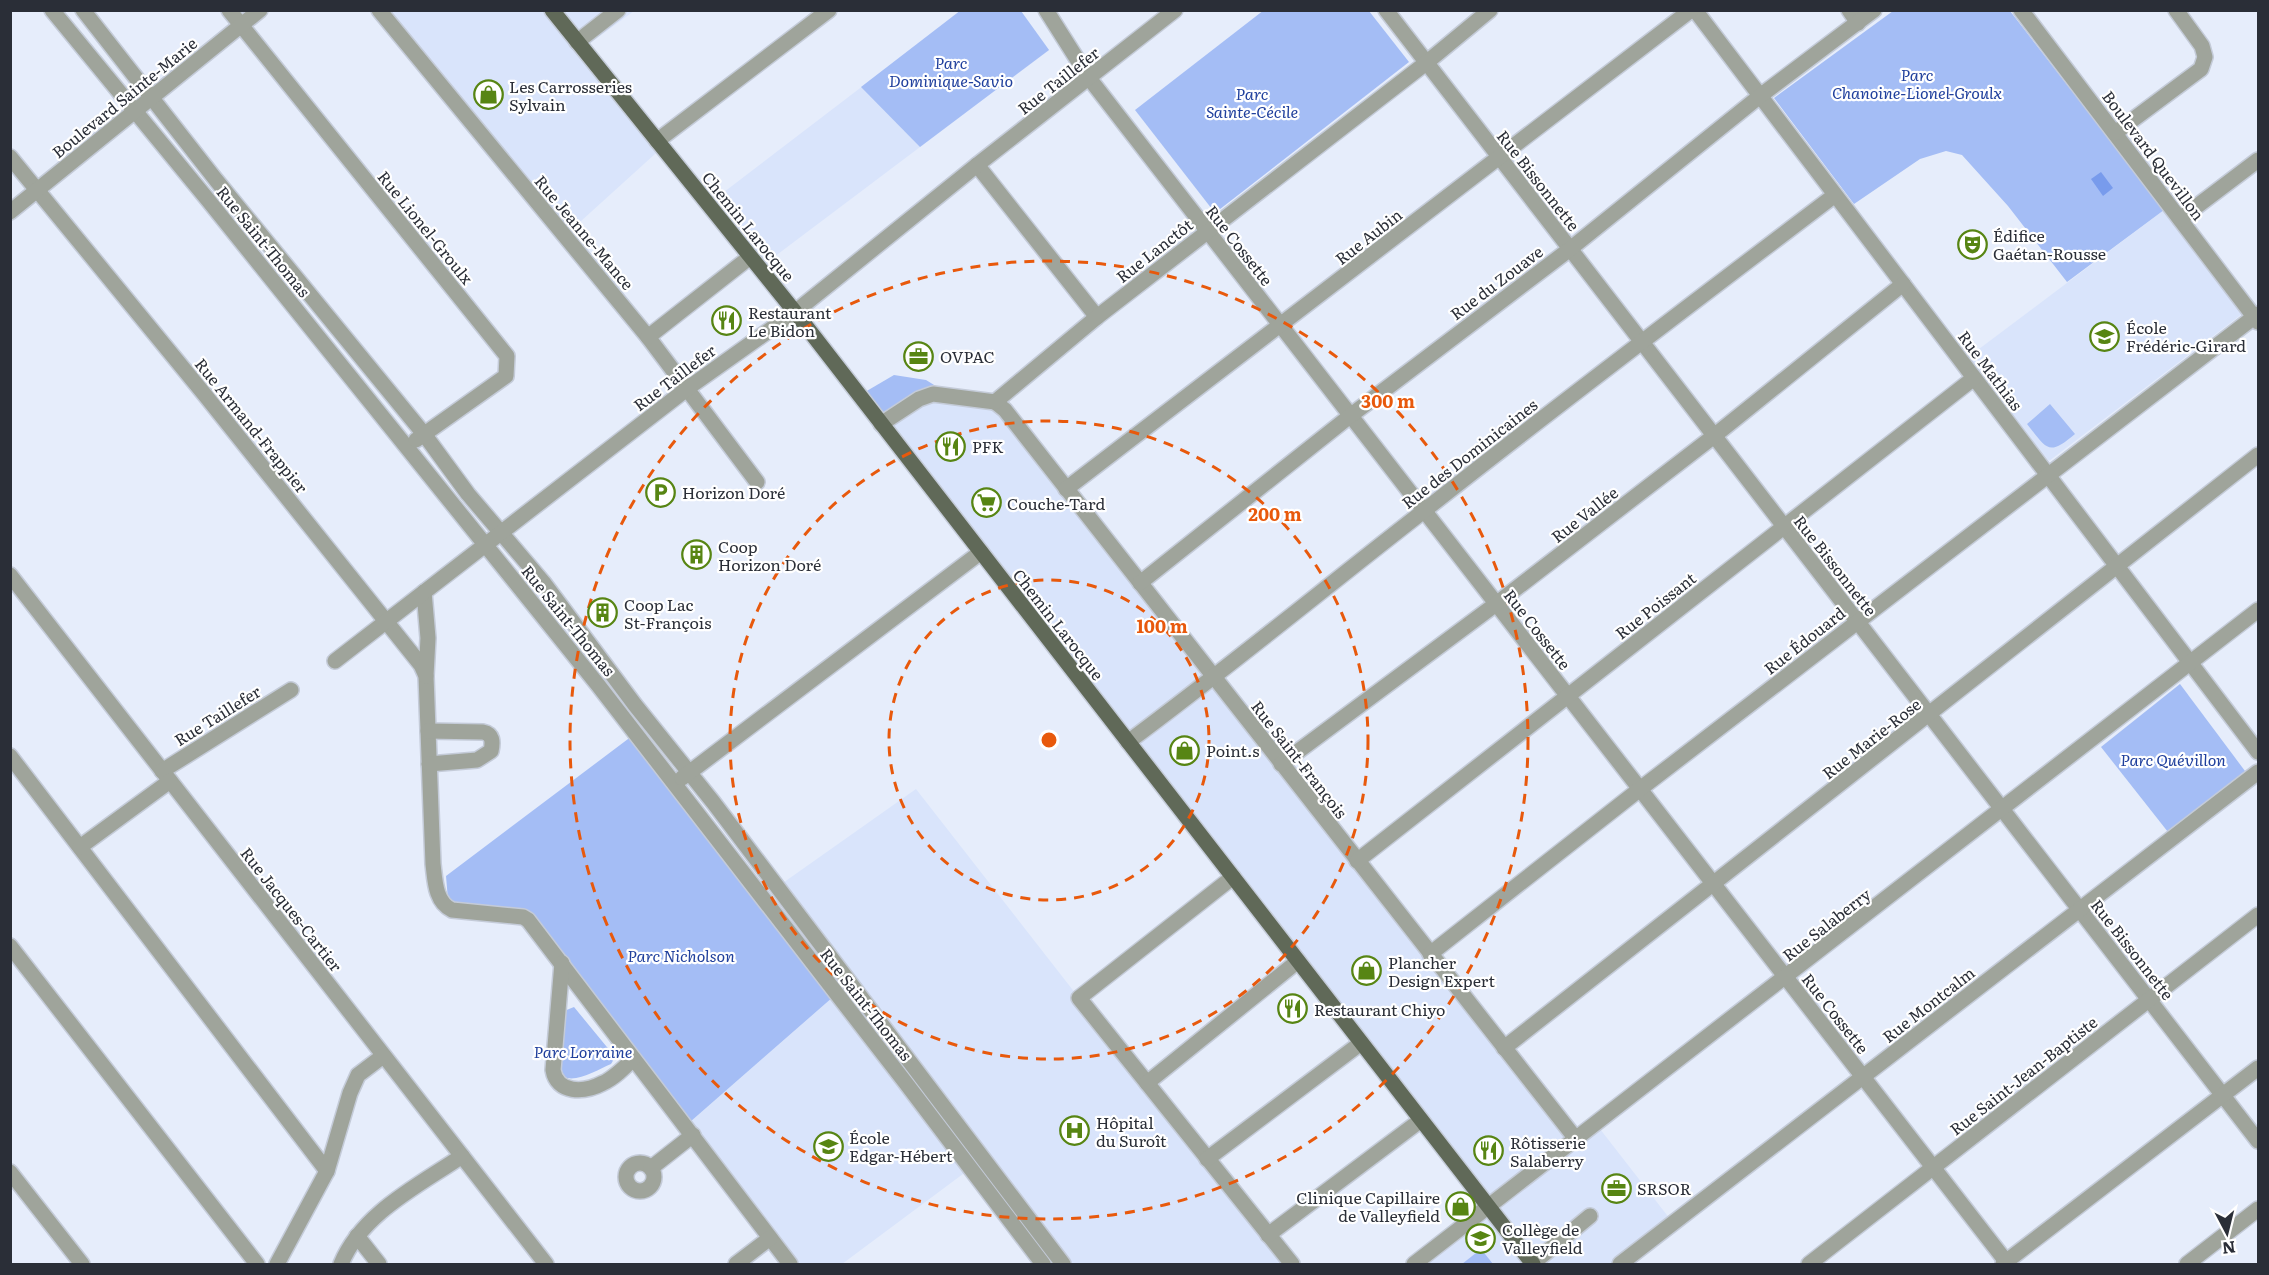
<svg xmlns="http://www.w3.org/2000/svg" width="2269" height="1275" font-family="Literata,serif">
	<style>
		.built { fill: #d9e4fb }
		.green { fill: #a4bdf5 }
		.water { fill: #789bec }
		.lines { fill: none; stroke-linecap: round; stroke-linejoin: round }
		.minor-casing { stroke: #c4cbd8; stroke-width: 18 }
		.major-casing { stroke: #c4cbd8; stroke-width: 18 }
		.minor { stroke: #9fa49b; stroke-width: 15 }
		.major { stroke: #606958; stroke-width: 15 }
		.ring { fill: none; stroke: #e8590c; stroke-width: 3; stroke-dasharray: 10 8 }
		.labels { text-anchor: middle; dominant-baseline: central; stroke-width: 4.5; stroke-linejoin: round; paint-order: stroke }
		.park-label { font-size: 16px; font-style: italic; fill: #20409d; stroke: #fff }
		.street-label { font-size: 16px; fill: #2a2e37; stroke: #fff }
		.poi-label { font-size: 16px; fill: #2a2e37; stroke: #fff; text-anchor: start }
		.centre { fill: #e8590c; stroke: #fff; stroke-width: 3 }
		.ring-label { font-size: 18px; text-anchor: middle; font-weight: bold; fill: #e8590c; stroke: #fff; stroke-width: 4.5; stroke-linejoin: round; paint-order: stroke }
	</style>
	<rect width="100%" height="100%" fill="#e6edfb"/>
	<g class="built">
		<polygon points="389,11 634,11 589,44 666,144 570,231"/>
		<polygon points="961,11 1021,11 1049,50 762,266 711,202"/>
		<polygon points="2164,210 2242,314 2049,461 1967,358"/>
		<polygon points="917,396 995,402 1570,1139 1593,1120 1670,1219 1610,1264 1542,1264 885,418"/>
		<polygon points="916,789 1079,998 1292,1264 1065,1264 780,885"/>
		<polygon points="833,997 967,1171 842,1264 796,1264 690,1122"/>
		<polygon points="1488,1212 1529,1264 1420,1264"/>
	</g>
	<g class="green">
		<polygon points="961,10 1021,11 1049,50 920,147 861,87"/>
		<polygon points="1264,10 1369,11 1409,62 1215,213 1135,110"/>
		<polygon points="1893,11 2010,11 2164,210 2067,282 2008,206 1962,155 1946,151 1920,159 1854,204 1774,98"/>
		<polygon points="894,375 926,380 939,388 885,417 865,392"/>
		<path d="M2050,404L2075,434C2048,457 2047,449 2027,424Z"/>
		<polygon points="2180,684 2245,771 2168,832 2101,747"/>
		<polygon points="632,736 833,997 690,1122 531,916 452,910 448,900 446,876"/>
		<path d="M574,1007L611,1052L614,1059L611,1064C597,1070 570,1087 559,1073L564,1011Z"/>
		<polygon points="1481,1249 1493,1264 1462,1264"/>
	</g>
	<polygon class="water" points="2101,172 2113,188 2103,196 2091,179"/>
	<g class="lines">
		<defs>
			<g id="minor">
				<polyline points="52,10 208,200 598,685 905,1082 1043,1264"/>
				<polyline points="83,10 216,180 424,434 468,494 543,582 635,705 713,802 1063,1264"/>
				<polyline points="229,10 507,356 506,376 416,440"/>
				<polyline points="379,10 648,337 757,482"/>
				<polyline points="1046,10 1089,78 2008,1264"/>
				<polyline points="1386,10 2258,1141"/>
				<polyline points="1695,10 2258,752"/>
				<polyline points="1849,10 1858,23"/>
				<polyline points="2021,10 2258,322"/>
				<polyline points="577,42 618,10"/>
				<polyline points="2115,133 2201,69 2205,57 2202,46 2176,10"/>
				<polyline points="657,141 829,10"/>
				<path d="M10,157L205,395L421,665L426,676L433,864C435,880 435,902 452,910L523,917L528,920L790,1264"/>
				<polyline points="977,165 1097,317"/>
				<polyline points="10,212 260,10"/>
				<polyline points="2180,219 2258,160"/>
				<polyline points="648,337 750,257"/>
				<polyline points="995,402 1005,410 1576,1139"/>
				<polyline points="881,424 919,399 933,394 995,402 1097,317 1426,63 1490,10"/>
				<polyline points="1066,489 1691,10"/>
				<polyline points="10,575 546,1264"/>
				<polyline points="1140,583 1350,416 1570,249 1760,96 1874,10"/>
				<polyline points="424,592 428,638 426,676"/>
				<polyline points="335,661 688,388 795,312 977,165 1175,10"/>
				<path d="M428,731L483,732C493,734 493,742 491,751L477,760L429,764"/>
				<path d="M1128,742C1229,667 1326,587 1425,510C1560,403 1698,299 1835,195"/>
				<polyline points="10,756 327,1171"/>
				<polyline points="1281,764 1496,604 1714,436 1903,284"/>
				<polyline points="162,771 291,690"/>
				<polyline points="682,778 981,552"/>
				<polyline points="80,847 170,781"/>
				<polyline points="1357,861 1974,378"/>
				<polyline points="1233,877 1079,998 1292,1264"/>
				<polyline points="10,946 257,1264"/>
				<polyline points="1430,954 1640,789 2258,314"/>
				<path d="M562,963L553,1070C557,1094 584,1093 603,1083C614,1078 624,1068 633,1059"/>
				<polyline points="1504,1048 2258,455"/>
				<polyline points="1147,1083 1298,961"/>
				<polyline points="1207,1159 1361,1043"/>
				<circle cx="640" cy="1177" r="14"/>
				<polyline points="651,1168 693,1135"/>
				<polyline points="10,1172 82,1264"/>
				<polyline points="1268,1235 1421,1120"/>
				<polyline points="357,1236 379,1264"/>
				<polyline points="277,1264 327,1171 350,1093 358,1075 383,1056"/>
				<path d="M341,1264C362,1213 418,1186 462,1156"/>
				<polyline points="736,1264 770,1238"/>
				<polyline points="1414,1264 2258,610"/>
				<polyline points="1532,1264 1590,1216"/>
				<polyline points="1620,1264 2258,772"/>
				<polyline points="1809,1264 2258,915"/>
				<polyline points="2003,1264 2258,1068"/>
				<polyline points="2187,1264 2258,1209"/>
			</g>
			<polyline id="major" points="552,10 795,312 1533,1264"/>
		</defs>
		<use href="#minor" class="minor-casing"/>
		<use href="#major" class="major-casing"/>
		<use href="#minor" class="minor"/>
		<use href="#major" class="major"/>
	</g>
	<g class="ring">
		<circle cx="1049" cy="740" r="160"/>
		<circle cx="1049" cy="740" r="319"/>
		<circle cx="1049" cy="740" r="479"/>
	</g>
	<defs>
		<symbol id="shop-ring" viewBox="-11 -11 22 22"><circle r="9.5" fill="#fff" stroke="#578513" stroke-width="1.5"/><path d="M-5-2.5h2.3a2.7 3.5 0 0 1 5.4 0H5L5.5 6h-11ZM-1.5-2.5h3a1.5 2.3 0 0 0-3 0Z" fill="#578513"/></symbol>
		<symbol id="theatre-ring" viewBox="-11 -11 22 22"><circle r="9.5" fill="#fff" stroke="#578513" stroke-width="1.5"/><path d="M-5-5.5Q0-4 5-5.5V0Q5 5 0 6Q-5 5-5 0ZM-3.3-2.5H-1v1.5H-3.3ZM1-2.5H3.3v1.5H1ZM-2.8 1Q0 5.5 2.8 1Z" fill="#578513"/></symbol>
		<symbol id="restaurant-ring" viewBox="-11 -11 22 22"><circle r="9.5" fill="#fff" stroke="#578513" stroke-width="1.5"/><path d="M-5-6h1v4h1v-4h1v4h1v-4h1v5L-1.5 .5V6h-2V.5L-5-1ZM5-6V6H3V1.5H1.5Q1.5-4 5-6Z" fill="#578513"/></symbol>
		<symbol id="school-ring" viewBox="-11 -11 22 22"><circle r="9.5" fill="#fff" stroke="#578513" stroke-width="1.5"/><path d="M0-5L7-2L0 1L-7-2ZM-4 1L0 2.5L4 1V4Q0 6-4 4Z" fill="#578513"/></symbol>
		<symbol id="office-ring" viewBox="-11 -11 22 22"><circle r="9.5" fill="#fff" stroke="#578513" stroke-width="1.5"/><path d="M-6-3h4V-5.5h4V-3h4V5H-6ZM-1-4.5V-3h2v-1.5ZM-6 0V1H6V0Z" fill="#578513"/></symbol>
		<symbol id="parking-ring" viewBox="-11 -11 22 22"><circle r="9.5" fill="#fff" stroke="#578513" stroke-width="1.5"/><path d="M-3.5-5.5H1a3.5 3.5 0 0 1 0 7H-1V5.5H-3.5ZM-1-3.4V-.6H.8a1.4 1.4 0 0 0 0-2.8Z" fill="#578513"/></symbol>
		<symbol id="supermarket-ring" viewBox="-11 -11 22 22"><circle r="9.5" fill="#fff" stroke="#578513" stroke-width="1.5"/><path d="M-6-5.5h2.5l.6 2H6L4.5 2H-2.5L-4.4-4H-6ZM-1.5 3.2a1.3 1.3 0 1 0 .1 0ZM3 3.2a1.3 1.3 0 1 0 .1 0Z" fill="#578513"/></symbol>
		<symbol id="building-ring" viewBox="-11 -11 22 22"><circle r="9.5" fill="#fff" stroke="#578513" stroke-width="1.5"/><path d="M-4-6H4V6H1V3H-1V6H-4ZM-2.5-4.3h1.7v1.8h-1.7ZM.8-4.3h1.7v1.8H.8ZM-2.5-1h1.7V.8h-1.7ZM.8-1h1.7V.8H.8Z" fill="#578513"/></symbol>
		<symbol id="hospital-ring" viewBox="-11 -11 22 22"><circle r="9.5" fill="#fff" stroke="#578513" stroke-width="1.5"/><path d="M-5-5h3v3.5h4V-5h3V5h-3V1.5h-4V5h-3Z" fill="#578513"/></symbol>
		<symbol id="university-ring" viewBox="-11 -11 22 22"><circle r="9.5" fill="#fff" stroke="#578513" stroke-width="1.5"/><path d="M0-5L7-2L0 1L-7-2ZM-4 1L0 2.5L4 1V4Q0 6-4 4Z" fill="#578513"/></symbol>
	</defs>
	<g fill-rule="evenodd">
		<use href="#shop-ring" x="472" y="78" width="33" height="33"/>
		<use href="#theatre-ring" x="1956" y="228" width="33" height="33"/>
		<use href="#restaurant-ring" x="710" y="304" width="33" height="33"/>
		<use href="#school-ring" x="2088" y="320" width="33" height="33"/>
		<use href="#office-ring" x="902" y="340" width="33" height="33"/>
		<use href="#restaurant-ring" x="934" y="430" width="33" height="33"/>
		<use href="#parking-ring" x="644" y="476" width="33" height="33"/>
		<use href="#supermarket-ring" x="970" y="486" width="33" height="33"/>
		<use href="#building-ring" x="680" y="538" width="33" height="33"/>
		<use href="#building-ring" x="586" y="596" width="33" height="33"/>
		<use href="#shop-ring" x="1168" y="734" width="33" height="33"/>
		<use href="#shop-ring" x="1350" y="954" width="33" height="33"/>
		<use href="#restaurant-ring" x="1276" y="992" width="33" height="33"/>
		<use href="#hospital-ring" x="1058" y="1114" width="33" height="33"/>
		<use href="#school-ring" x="812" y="1130" width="33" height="33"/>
		<use href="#restaurant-ring" x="1472" y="1134" width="33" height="33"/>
		<use href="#office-ring" x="1600" y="1172" width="33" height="33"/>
		<use href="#shop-ring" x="1444" y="1190" width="33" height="33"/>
		<use href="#university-ring" x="1464" y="1222" width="33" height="33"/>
	</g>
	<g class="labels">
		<g class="park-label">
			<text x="951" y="62">Parc<tspan x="951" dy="18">Dominique-Savio</tspan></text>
			<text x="1917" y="74">Parc<tspan x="1917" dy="18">Chanoine-Lionel-Groulx</tspan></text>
			<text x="1252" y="93">Parc<tspan x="1252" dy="18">Sainte-Cécile</tspan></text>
			<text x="2173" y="759">Parc Quévillon</text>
			<text x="681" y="955">Parc Nicholson</text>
			<text x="583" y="1051">Parc Lorraine</text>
		</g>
		<g class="street-label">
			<text transform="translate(1058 80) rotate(-38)">Rue Taillefer</text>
			<text transform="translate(124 97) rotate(-39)">Boulevard Sainte-Marie</text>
			<text transform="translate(2154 155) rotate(53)">Boulevard Quevillon</text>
			<text transform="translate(1539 180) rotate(52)">Rue Bissonnette</text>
			<text transform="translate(749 226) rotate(51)">Chemin Larocque</text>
			<text transform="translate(426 227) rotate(51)">Rue Lionel-Groulx</text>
			<text transform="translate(585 232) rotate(50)">Rue Jeanne-Mance</text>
			<text transform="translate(1368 236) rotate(-38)">Rue Aubin</text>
			<text transform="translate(264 241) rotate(51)">Rue Saint-Thomas</text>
			<text transform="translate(1240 245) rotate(52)">Rue Cossette</text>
			<text transform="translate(1154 250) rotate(-38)">Rue Lanctôt</text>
			<text transform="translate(1496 282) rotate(-37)">Rue du Zouave</text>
			<text transform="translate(1991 370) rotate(53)">Rue Mathias</text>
			<text transform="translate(674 377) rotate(-37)">Rue Taillefer</text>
			<text transform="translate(252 425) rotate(51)">Rue Armand-Frappier</text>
			<text transform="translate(1469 453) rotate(-38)">Rue des Dominicaines</text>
			<text transform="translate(1584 514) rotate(-38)">Rue Vallée</text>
			<text transform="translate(1836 565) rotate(52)">Rue Bissonnette</text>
			<text transform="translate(1655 605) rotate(-38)">Rue Poissant</text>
			<text transform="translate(569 620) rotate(51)">Rue Saint-Thomas</text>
			<text transform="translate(1059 624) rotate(52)">Chemin Larocque</text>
			<text transform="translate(1538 629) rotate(52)">Rue Cossette</text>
			<text transform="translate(1804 640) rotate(-38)">Rue Édouard</text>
			<text transform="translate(217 715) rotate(-32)">Rue Taillefer</text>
			<text transform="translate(1871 738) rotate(-38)">Rue Marie-Rose</text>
			<text transform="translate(1300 759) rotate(52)">Rue Saint-François</text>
			<text transform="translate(292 909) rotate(52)">Rue Jacques-Cartier</text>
			<text transform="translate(1826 924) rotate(-38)">Rue Salaberry</text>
			<text transform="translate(2133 949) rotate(52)">Rue Bissonnette</text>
			<text transform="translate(867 1004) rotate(52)">Rue Saint-Thomas</text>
			<text transform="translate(1928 1004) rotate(-38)">Rue Montcalm</text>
			<text transform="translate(1836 1013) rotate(52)">Rue Cossette</text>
			<text transform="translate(2023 1075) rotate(-38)">Rue Saint-Jean-Baptiste</text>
		</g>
		<g class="poi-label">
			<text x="509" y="86">Les Carrosseries<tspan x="509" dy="18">Sylvain</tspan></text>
			<text x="1993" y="235">Édifice<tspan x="1993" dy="18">Gaétan-Rousse</tspan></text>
			<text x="748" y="312">Restaurant<tspan x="748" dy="18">Le Bidon</tspan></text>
			<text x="2126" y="327">École<tspan x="2126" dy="18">Frédéric-Girard</tspan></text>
			<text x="940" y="356">OVPAC</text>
			<text x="972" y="446">PFK</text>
			<text x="682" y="492">Horizon Doré</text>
			<text x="1007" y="503">Couche-Tard</text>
			<text x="718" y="546">Coop<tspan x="718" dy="18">Horizon Doré</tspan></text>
			<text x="624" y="604">Coop Lac<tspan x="624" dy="18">St-François</tspan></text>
			<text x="1206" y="750">Point.s</text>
			<text x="1388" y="962">Plancher<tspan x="1388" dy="18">Design Expert</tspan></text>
			<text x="1314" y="1009">Restaurant Chiyo</text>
			<text x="1096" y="1122">Hôpital<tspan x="1096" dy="18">du Suroît</tspan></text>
			<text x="849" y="1137">École<tspan x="849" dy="18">Edgar-Hébert</tspan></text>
			<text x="1510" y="1142">Rôtisserie<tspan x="1510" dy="18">Salaberry</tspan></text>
			<text x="1637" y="1188">SRSOR</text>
			<text x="1440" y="1197" text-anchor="end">Clinique Capillaire<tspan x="1440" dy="18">de Valleyfield</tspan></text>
			<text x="1502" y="1229">Collège de<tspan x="1502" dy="18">Valleyfield</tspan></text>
		</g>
	</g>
	<circle cx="1049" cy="740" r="9" class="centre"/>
	<g class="ring-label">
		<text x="1388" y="408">300 m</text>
		<text x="1275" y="521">200 m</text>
		<text x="1162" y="633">100 m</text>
	</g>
	<rect width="2269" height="1275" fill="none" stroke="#2a2e37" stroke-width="24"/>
	<g transform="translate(2227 1233) rotate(173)" stroke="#ffffff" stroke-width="4.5" paint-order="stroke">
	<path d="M0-4.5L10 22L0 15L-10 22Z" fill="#2a2e37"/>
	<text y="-9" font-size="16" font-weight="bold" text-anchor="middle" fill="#2a2e37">N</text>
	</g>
</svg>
